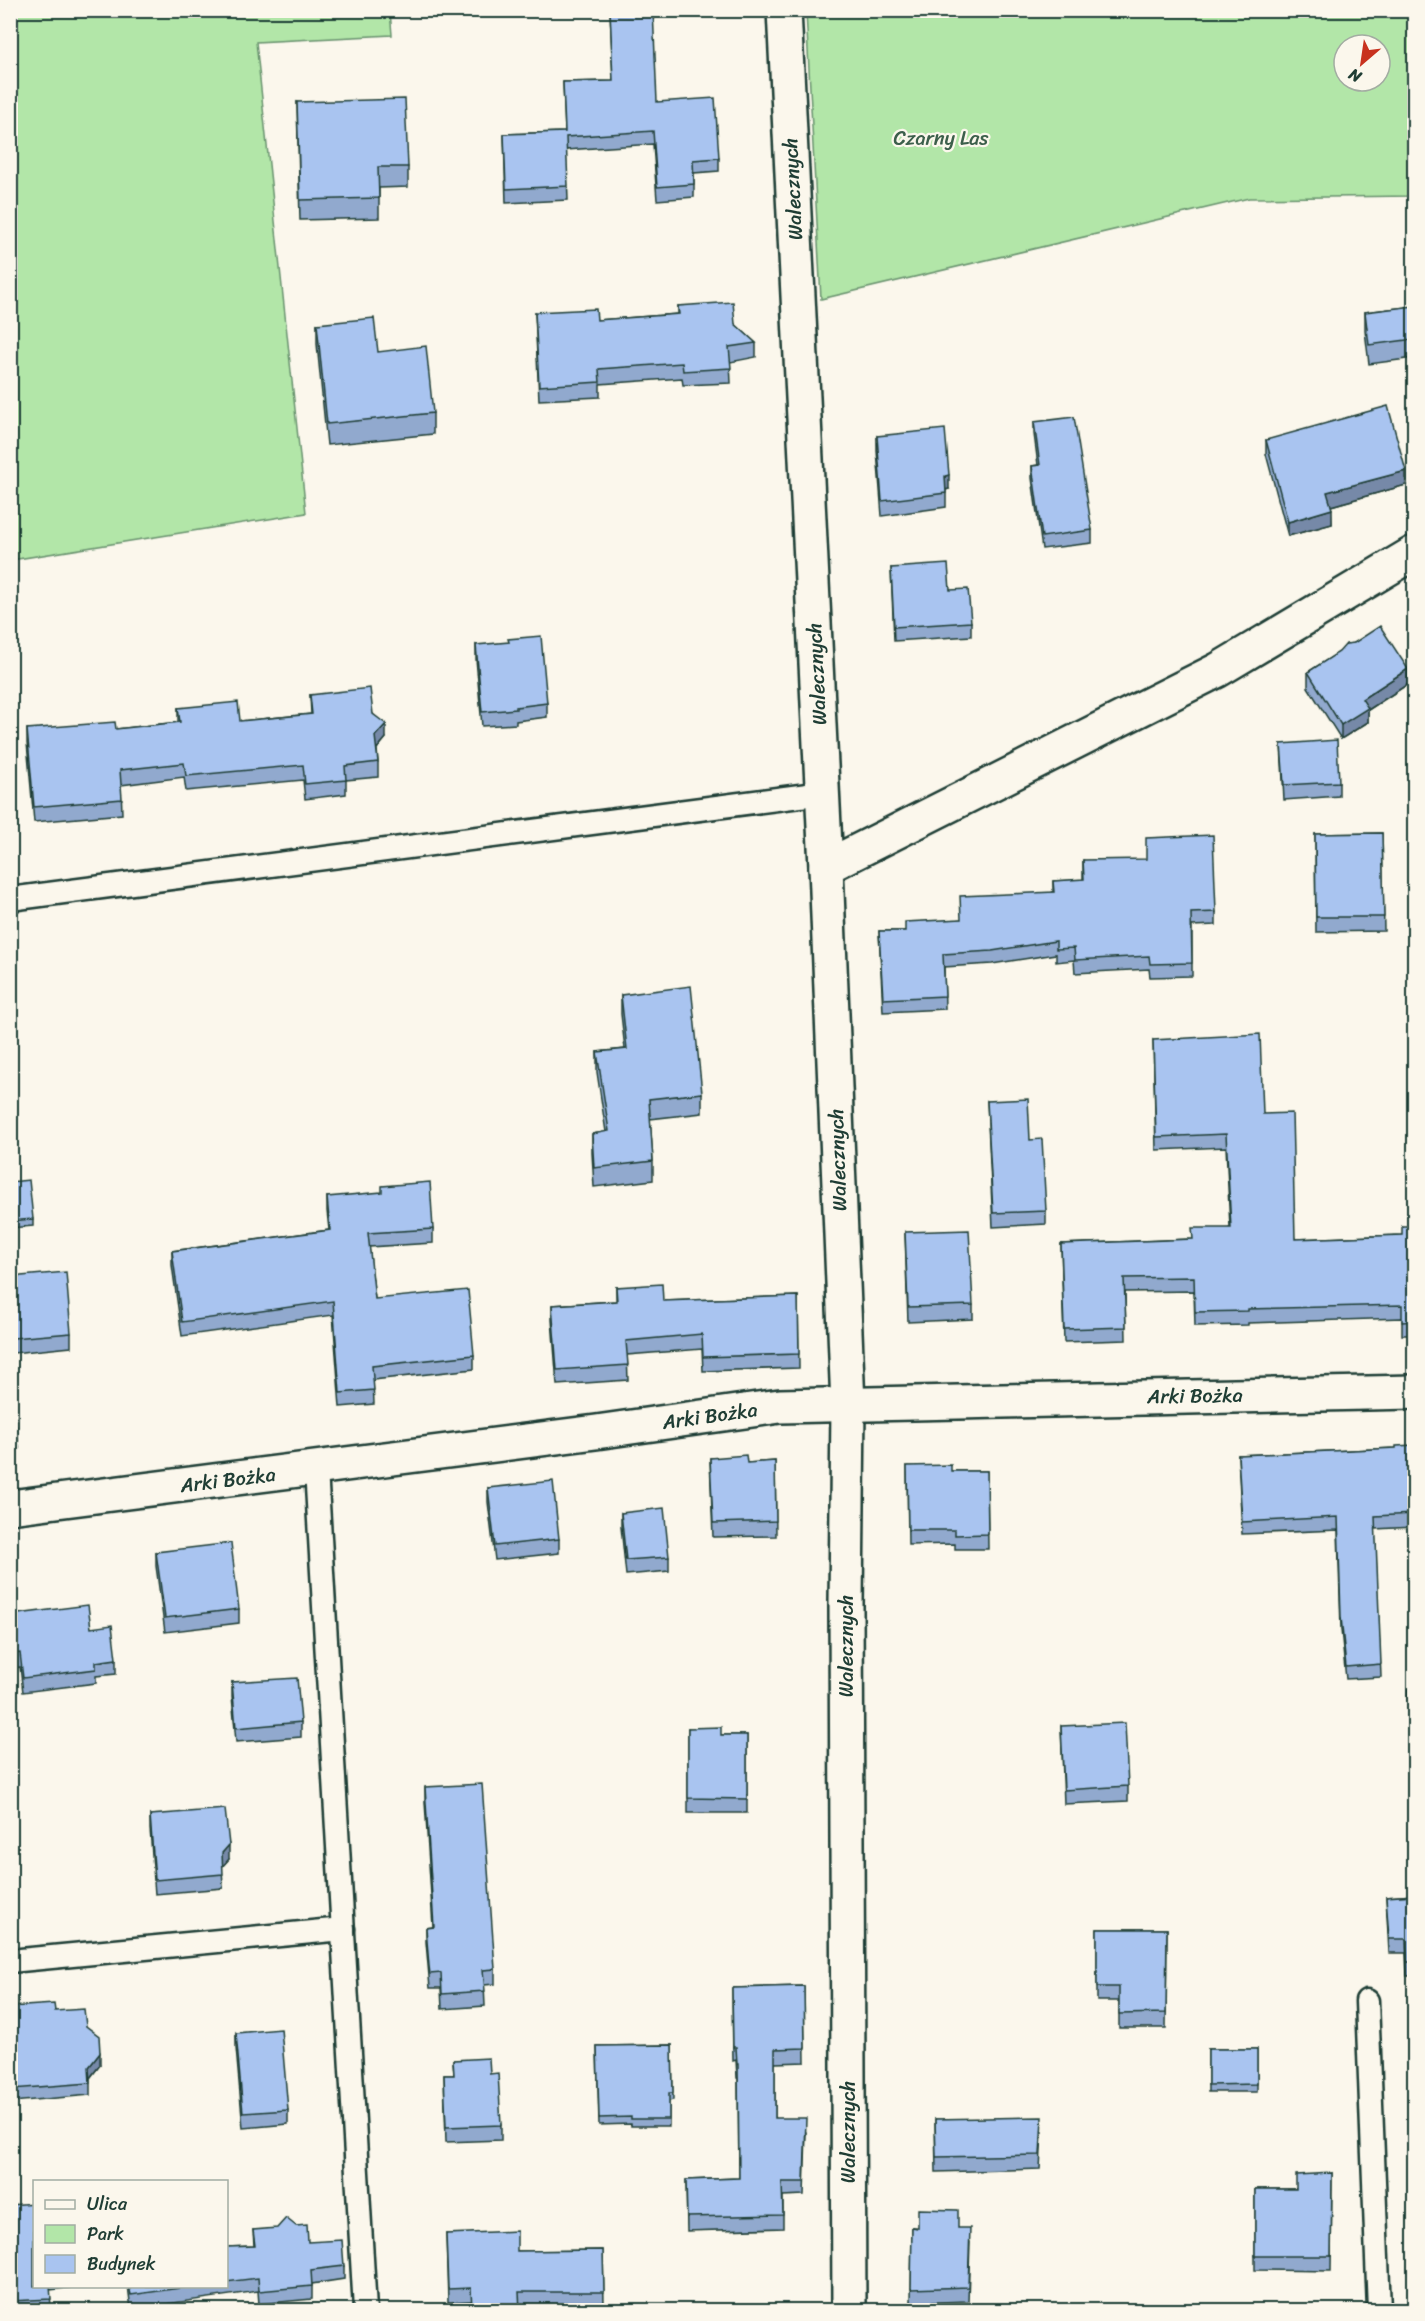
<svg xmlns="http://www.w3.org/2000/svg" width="1425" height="2321" font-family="Sriracha,sans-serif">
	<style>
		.green { fill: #b2e6a8; stroke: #68926e; stroke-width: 1.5; fill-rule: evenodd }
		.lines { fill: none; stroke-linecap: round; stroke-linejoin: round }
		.service-casing { stroke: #1f3d34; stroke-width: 27 }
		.minor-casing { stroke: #1f3d34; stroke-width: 38 }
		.service { stroke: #fbf7ec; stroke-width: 22 }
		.minor { stroke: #fbf7ec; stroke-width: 33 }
		.wall { fill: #91a9ce; stroke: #1f3d34; stroke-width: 1.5 }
		.shaded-wall { fill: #7689a8; stroke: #1f3d34; stroke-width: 1.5 }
		.building { fill: #a9c4f0; stroke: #1f3d34; stroke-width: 1.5 }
		.labels { text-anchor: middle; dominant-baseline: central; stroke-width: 4.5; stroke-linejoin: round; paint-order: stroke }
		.park-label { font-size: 20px; fill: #3c5f4b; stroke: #fbf7ec }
		.street-label { font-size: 20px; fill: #1f3d34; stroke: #fbf7ec }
	</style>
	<rect width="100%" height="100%" fill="#fbf7ec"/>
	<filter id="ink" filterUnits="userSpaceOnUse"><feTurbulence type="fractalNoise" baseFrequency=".0167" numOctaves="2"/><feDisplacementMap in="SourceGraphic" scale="12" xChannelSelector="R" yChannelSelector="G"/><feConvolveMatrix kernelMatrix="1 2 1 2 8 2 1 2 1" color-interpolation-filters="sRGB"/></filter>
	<g filter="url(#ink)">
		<g class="green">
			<polygon points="11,10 390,11 392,35 256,42 306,513 11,560"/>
			<path d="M806,11H1414V196L1249,198L821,299ZM1344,45H1380V81H1344Z"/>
		</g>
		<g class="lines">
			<defs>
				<g id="service">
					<polyline points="10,899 823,793"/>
					<polyline points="316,1469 365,2310"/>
					<polyline points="10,1961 343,1929"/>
					<polyline points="1367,2001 1379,2310"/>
				</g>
				<g id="minor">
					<polyline points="784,10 826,867 848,1405 846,1606 849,2310"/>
					<polyline points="826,867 1218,670 1414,553"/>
					<polyline points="10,1507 596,1432 780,1406 1414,1392"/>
				</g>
			</defs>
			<use href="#service" class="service-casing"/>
			<use href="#minor" class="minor-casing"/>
			<use href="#service" class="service"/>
			<use href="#minor" class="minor"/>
		</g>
		<g class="wall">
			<polygon points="448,10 508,10 508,15 448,18"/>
			<polygon points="610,10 657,102 719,158 719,171 694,173 694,197 657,200 653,144 566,150 568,200 506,203 504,134 565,132 563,82 613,81"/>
			<polygon points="297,102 408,167 408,187 379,188 379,218 300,220"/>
			<polygon points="678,306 735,324 756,343 756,357 730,362 731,383 683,385 682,378 600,384 600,397 539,400 535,312 597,320 678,314"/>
			<polygon points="1414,306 1414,358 1369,364 1365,331 1365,312"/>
			<polygon points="317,324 378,352 433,413 433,434 327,445 317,344"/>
			<polygon points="1034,422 1092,530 1092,543 1042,549 1032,478 1032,466 1038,465 1034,434"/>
			<polygon points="877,436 949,489 946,490 946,507 882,516 877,451"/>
			<polygon points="1266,440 1406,485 1331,506 1332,524 1288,536 1266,454"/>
			<polygon points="891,568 950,590 971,622 971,636 894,641"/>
			<polygon points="1354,643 1408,684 1368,710 1368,722 1341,739 1308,687 1308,672"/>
			<polygon points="476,645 547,703 547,717 516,721 516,724 482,726 476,659"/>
			<polygon points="310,695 373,714 386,738 377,749 378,762 378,777 346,780 346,794 305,799 303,780 186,791 184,777 121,785 122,814 34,822 27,743 27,729 116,729 178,722 178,708 240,721 311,714"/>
			<polygon points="1281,744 1339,782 1339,796 1284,800"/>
			<polygon points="1382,833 1384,931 1316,932 1315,834"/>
			<polygon points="1083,860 1216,912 1216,925 1192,926 1192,976 1150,977 1149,969 1075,973 1074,960 1056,962 1056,954 992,964 944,967 945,1009 883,1012 879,931 905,931 961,919 1053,892 1053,881 1083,880"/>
			<polygon points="621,995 702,1093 702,1113 650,1119 653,1161 653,1180 594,1187 592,1153 592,1134 606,1132 597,1072 597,1052 625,1049 621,1014"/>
			<polygon points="1153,1040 1263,1114 1295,1239 1402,1235 1414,1226 1414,1335 1402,1335 1402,1318 1248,1323 1248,1325 1195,1326 1194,1291 1125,1292 1126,1340 1064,1342 1061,1244 1192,1239 1230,1228 1226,1147 1156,1150"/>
			<polygon points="987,1101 1030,1140 1046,1211 1046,1224 993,1227"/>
			<polygon points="10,1182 33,1219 33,1226 10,1228"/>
			<polygon points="327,1197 433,1229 433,1243 369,1247 375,1299 474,1355 474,1369 373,1380 374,1404 340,1407 333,1315 182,1336 172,1265 172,1251 329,1230 327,1211"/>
			<polygon points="905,1232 973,1305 973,1319 908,1322"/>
			<polygon points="10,1277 71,1333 71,1347 13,1353 10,1319"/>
			<polygon points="616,1287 663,1301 798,1296 799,1368 703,1371 702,1349 627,1355 628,1380 557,1385 552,1320 552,1305 616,1301"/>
			<polygon points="10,1366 19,1450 19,1464 10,1465"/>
			<polygon points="1414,1445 1414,1527 1375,1529 1381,1677 1346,1679 1341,1630 1338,1530 1242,1534 1238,1455 1396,1448"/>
			<polygon points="710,1458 747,1463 775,1461 776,1536 713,1537"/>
			<polygon points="907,1466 951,1471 987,1471 988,1549 955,1549 955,1544 908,1545"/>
			<polygon points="488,1488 559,1539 559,1553 495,1560 488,1502"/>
			<polygon points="621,1513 669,1557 669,1571 626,1575 621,1527"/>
			<polygon points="156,1552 239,1609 239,1623 165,1632 156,1566"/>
			<polygon points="10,1615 91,1628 116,1659 116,1674 96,1676 96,1683 23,1692 20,1667 10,1669"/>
			<polygon points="232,1682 301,1722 301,1737 236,1742 232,1696"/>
			<polygon points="1408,1689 1414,1689 1414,1775 1413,1775 1408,1704"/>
			<polygon points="1061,1726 1128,1786 1128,1801 1064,1804"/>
			<polygon points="688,1728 721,1735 747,1735 747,1813 688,1813"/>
			<polygon points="425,1787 495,1969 495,1984 484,1985 485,2006 442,2009 441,1988 430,1988 426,1942 426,1928 433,1927 425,1802"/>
			<polygon points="150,1815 229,1859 222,1866 223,1888 155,1894 150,1829"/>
			<polygon points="1414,1895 1414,1976 1407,1976 1406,1953 1389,1953 1386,1897"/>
			<polygon points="1097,1929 1167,1929 1166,2028 1119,2028 1119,2001 1097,2001"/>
			<polygon points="804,1986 805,2062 775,2063 775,2118 806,2132 804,2195 783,2196 783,2228 687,2231 686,2180 739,2178 738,2078 737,2078 736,2060 733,2061 732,1988"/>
			<polygon points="10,2007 55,2011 86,2026 100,2065 90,2078 90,2095 12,2102 10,2080"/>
			<polygon points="236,2033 288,2110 288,2124 243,2128 236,2048"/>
			<polygon points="672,2045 673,2100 669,2101 669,2126 631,2126 631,2124 599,2125 597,2046"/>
			<rect x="1208" y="2049" width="49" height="43"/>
			<polygon points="453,2060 490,2074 501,2125 501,2140 446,2142 444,2075 454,2075"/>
			<polygon points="935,2119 1042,2132 1040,2169 936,2172"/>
			<polygon points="1332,2173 1331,2271 1255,2270 1255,2189 1296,2189"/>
			<polygon points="10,2205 34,2286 83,2286 50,2290 51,2310 10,2310"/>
			<polygon points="912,2227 958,2228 970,2242 968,2301 911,2303"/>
			<polygon points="253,2230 308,2242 344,2266 344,2279 312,2284 312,2299 259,2304 258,2291 131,2309 128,2286 226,2286 226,2247 254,2246"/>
			<polygon points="446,2234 517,2251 603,2250 604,2305 519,2305 520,2310 471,2310 471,2301 448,2302"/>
		</g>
		<g class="shaded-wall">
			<polygon points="1406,471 1406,485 1327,507 1327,492"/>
			<polygon points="949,475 949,489 945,490 945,476"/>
			<polygon points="1332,509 1332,524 1288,536 1288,522"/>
			<polygon points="1408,669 1408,684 1368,710 1368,722 1341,739 1341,725 1362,699"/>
			<polygon points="386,724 386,738 375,751 375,736"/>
			<polygon points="229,1845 229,1859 222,1867 222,1853"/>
			<polygon points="100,2053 100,2065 89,2079 89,2067"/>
		</g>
		<g class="building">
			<polygon points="610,10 653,10 657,102 715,98 719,158 693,160 694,184 657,187 653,131 566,137 568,186 506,189 504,134 565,132 563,82 613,81"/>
			<polygon points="405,99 408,167 378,167 379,198 300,200 297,102"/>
			<polygon points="733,302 735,324 756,343 729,347 731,368 683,371 682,363 599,369 600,382 539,386 535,312 596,309 597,320 679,314 678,306"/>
			<polygon points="1414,306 1414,339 1369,345 1365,312"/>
			<polygon points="374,318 378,352 426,346 433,413 327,424 317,324"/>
			<polygon points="1388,406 1406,471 1327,492 1332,509 1288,522 1266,440"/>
			<polygon points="1074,417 1092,530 1042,537 1032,466 1040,465 1034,422"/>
			<polygon points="945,429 949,475 945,476 946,493 882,501 877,436"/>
			<polygon points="948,564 950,590 968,589 971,622 894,627 891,568"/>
			<polygon points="1380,626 1408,669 1362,699 1368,708 1341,725 1308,672 1339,652 1346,644 1354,643"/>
			<polygon points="541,636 547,703 516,707 516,709 482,712 476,645 509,642 508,639"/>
			<polygon points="370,688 373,714 386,724 375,736 378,762 345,766 346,780 305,784 303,765 186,776 184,763 120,770 122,799 34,807 27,729 115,722 116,729 180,722 178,708 238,702 240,721 312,714 310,695"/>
			<polygon points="1337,740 1339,782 1284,785 1281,744"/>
			<polygon points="1382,833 1384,917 1316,917 1315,834"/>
			<polygon points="1213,835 1216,912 1191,913 1192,963 1150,964 1149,956 1075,960 1074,948 1056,949 1056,941 992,951 943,954 945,996 883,999 879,931 905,931 905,922 961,919 960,896 1054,892 1053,881 1084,879 1083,860 1146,859 1146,838"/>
			<polygon points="691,986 702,1093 649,1099 653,1161 594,1168 592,1134 609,1131 597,1052 627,1049 621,995"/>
			<polygon points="1260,1034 1263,1114 1292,1113 1295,1239 1402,1235 1402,1226 1414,1226 1414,1321 1402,1322 1402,1305 1248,1309 1248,1311 1195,1312 1194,1277 1124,1278 1126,1327 1064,1329 1061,1244 1193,1239 1192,1228 1231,1228 1226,1134 1156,1137 1153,1040"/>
			<polygon points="1028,1099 1030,1140 1042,1139 1046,1211 993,1213 987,1101"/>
			<polygon points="29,1180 33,1219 10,1221 10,1182"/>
			<polygon points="430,1182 433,1229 368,1233 375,1299 468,1290 474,1355 372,1366 374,1390 340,1393 333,1301 182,1322 172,1251 330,1230 327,1197 382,1192 382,1186"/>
			<polygon points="969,1230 973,1305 908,1307 905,1232"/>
			<polygon points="66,1272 71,1333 13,1338 10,1305 10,1277"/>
			<polygon points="662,1284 663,1301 798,1296 799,1354 703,1357 702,1334 626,1341 628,1365 557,1370 552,1305 617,1301 616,1287"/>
			<polygon points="10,1366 19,1450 10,1451"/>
			<polygon points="1414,1445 1414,1514 1375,1516 1381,1664 1346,1667 1341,1617 1338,1517 1242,1522 1238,1455 1396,1448 1396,1446"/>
			<polygon points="746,1455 747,1463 775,1461 776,1521 713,1523 710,1458"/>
			<polygon points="951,1465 951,1471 987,1471 988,1534 955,1535 955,1530 908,1530 907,1466"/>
			<polygon points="553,1481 559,1539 495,1546 488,1488"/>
			<polygon points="664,1508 669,1557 626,1560 621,1513"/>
			<polygon points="231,1543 239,1609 165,1618 156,1552"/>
			<polygon points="88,1605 91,1628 112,1625 116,1659 96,1662 96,1669 23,1678 20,1653 10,1654 10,1615"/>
			<polygon points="297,1678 301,1722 236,1728 232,1682"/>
			<polygon points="1408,1689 1414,1689 1414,1761 1413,1761"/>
			<polygon points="1125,1723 1128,1786 1064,1790 1061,1726"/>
			<polygon points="721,1727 721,1735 747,1735 747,1799 688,1798 688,1728"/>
			<polygon points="482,1784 495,1969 483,1970 485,1991 442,1994 441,1973 430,1974 429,1966 426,1928 434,1927 425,1787"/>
			<polygon points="225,1809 229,1845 222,1853 223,1874 155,1880 150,1815"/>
			<polygon points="1414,1895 1414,1962 1407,1962 1406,1939 1389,1939 1386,1897"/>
			<polygon points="1097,1929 1167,1929 1166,2013 1119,2014 1119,1987 1097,1987"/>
			<polygon points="804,1986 805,2048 775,2049 775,2118 806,2118 804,2182 782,2182 783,2215 687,2217 686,2180 739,2178 738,2064 737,2064 736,2047 733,2047 732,1988"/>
			<polygon points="54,2004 55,2011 84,2009 86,2026 99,2036 100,2053 89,2067 90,2083 12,2089 10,2067 10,2007"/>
			<polygon points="281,2029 288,2110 243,2113 236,2033"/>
			<polygon points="672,2045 673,2093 669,2093 669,2119 631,2119 631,2117 599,2118 597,2046"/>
			<polygon points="1208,2049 1257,2049 1257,2084 1208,2085"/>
			<polygon points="489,2058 490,2074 498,2073 501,2125 446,2127 444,2075 454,2075 453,2060"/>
			<polygon points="1042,2117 1040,2155 936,2157 935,2119"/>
			<polygon points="1332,2173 1331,2256 1255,2256 1255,2189 1296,2189 1296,2175"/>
			<polygon points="34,2203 34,2286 50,2286 51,2299 10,2301 10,2205"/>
			<polygon points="918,2209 958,2210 958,2228 970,2228 968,2287 911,2289 912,2227 918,2228"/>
			<polygon points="286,2218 296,2226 307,2225 308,2242 342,2240 344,2266 311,2270 312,2286 259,2291 258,2278 226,2282 226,2247 255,2246 253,2230 277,2228"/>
			<polygon points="517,2231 517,2251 603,2250 604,2292 519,2292 520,2310 472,2310 471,2288 448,2289 446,2234"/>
			<polygon points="129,2286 194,2286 131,2295"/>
		</g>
	</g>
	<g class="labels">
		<g class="park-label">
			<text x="941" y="138">Czarny Las</text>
		</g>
		<g class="street-label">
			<text transform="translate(793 189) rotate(-93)">Walecznych</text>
			<text transform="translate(817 674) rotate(-93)">Walecznych</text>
			<text transform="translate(838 1160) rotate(-92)">Walecznych</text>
			<text transform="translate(1195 1396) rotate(-1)">Arki Bożka</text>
			<text transform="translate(710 1416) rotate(-8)">Arki Bożka</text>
			<text transform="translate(228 1480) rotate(-7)">Arki Bożka</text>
			<text transform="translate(846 1646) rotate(-90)">Walecznych</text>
			<text transform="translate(848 2132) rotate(-90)">Walecznych</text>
		</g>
	</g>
	<rect width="1425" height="2321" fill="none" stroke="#fbf7ec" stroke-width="36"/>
	<rect x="18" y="18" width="1389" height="2285" fill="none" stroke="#1f3d34" stroke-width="2" filter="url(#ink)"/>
	<rect x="33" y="2180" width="195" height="108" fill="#fbf7ec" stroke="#a3ada2" stroke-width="1.5"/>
	<rect x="45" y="2200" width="30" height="9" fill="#fbf7ec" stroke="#a3ada2" stroke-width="1.5"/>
	<text x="87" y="2210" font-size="18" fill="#1f3d34">Ulica</text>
	<rect x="45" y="2225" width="30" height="18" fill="#b2e6a8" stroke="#a3ada2" stroke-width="1.5"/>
	<text x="87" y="2240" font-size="18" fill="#1f3d34">Park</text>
	<rect x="45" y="2255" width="30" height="18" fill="#a9c4f0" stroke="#a3ada2" stroke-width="1.5"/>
	<text x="87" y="2270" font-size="18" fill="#1f3d34">Budynek</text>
	<g transform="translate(1362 63) rotate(209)"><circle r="28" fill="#fbf7ec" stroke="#a3ada2" stroke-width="1.5"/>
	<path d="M0-4.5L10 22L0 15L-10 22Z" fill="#c8321e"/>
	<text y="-9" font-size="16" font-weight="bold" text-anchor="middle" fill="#1f3d34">N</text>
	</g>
</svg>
